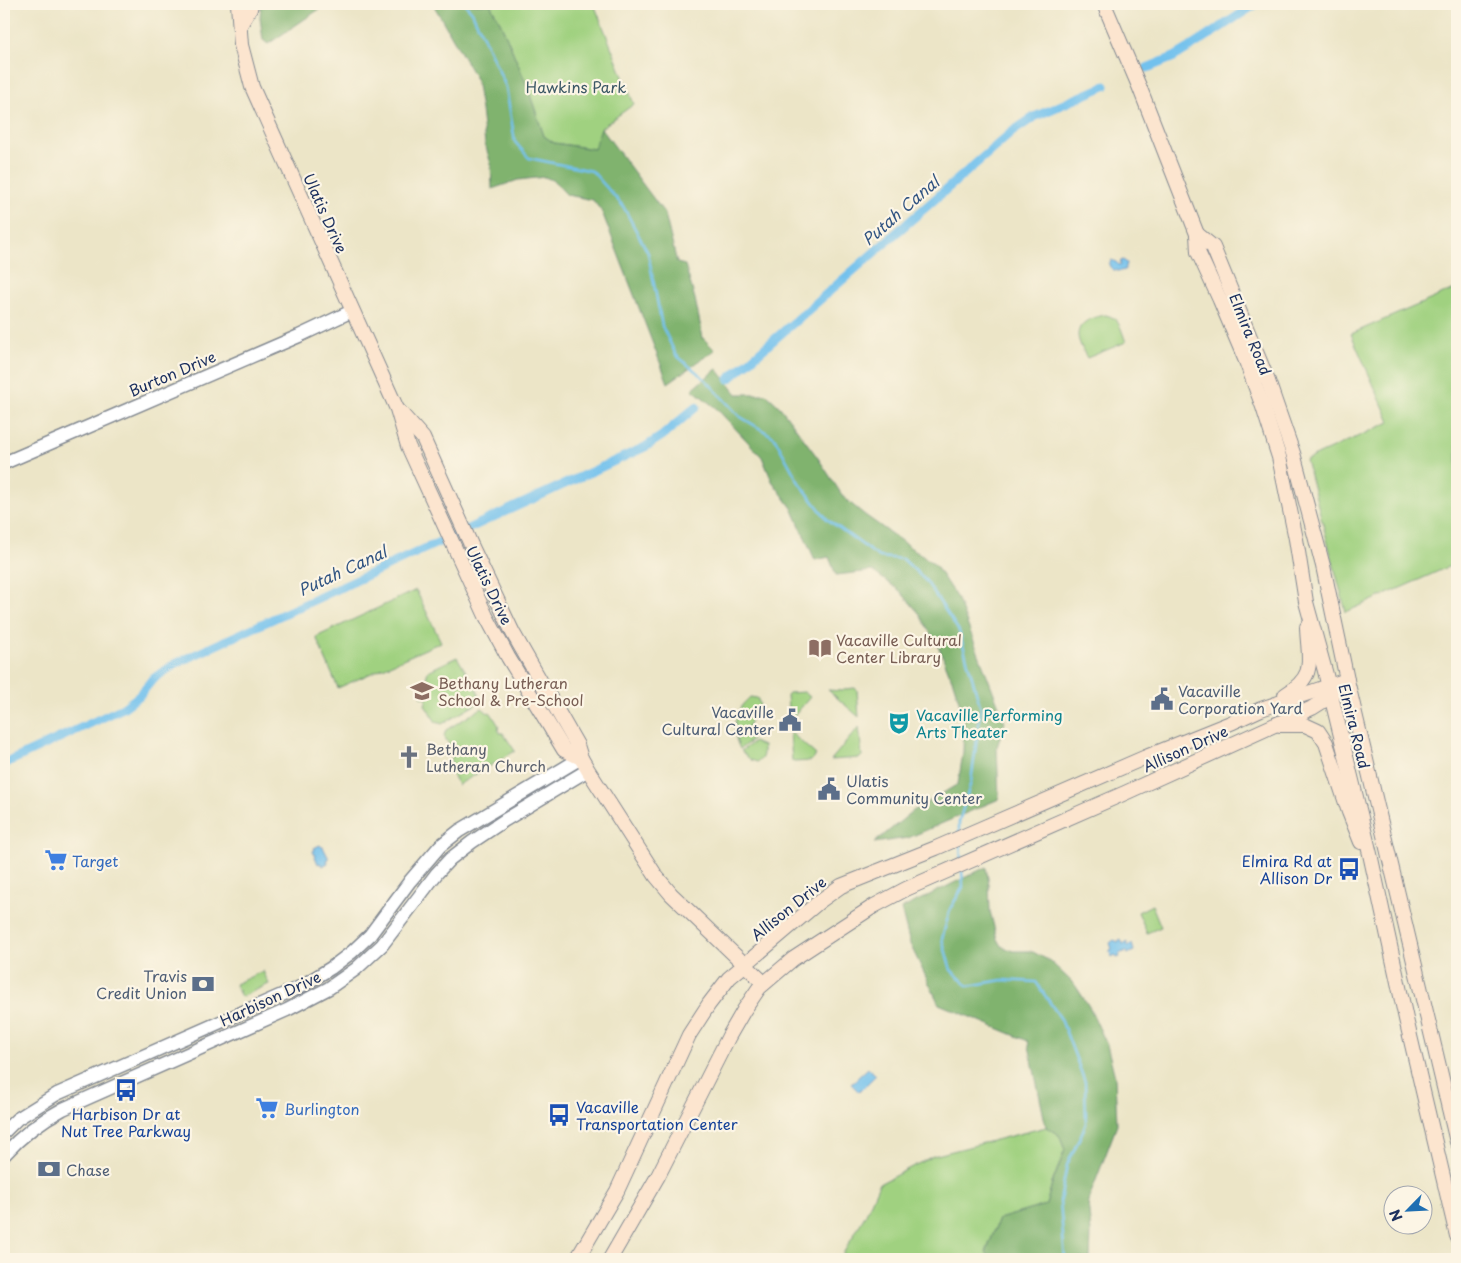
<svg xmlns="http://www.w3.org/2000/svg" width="1461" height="1263" font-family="'Playpen Sans',sans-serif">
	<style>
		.green { fill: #a0d180; stroke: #5e806f }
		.forest { fill: #80b36e; stroke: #4e7166 }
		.water { fill: #72c1ed; stroke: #4678a6 }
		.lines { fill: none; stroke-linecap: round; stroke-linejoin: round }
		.stream { stroke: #72c1ed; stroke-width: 2.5 }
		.canal { stroke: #72c1ed; stroke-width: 9 }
		.tertiary-casing { stroke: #848a92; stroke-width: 15 }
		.secondary-casing { stroke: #848a92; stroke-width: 16 }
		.tertiary { stroke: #fff; stroke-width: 12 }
		.secondary { stroke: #fce5cf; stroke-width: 14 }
		.labels { text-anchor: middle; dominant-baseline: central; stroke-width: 4.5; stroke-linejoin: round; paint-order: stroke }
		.park-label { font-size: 15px; fill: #3c5866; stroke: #fcf5e5 }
		.street-label { font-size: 15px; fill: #1b2f5e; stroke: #fcf5e5 }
		.education-label { font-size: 15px; fill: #785e54; stroke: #fcf5e5; text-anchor: start }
		.service-label { font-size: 15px; fill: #4e5e75; stroke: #fcf5e5; text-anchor: start }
		.culture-label { font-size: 15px; fill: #0d838f; stroke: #fcf5e5; text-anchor: start }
		.worship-label { font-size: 15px; fill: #5b616d; stroke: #fcf5e5; text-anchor: start }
		.shop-label { font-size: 15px; fill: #366cbe; stroke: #fcf5e5; text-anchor: start }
		.transit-label { font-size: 15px; fill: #164399; stroke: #fcf5e5; text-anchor: end }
		.water-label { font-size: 16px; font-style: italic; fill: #315482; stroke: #fcf5e5 }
	</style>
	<rect width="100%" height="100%" fill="#fcf5e5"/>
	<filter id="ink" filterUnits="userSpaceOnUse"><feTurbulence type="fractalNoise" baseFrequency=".02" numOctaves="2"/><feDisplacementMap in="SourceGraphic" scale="10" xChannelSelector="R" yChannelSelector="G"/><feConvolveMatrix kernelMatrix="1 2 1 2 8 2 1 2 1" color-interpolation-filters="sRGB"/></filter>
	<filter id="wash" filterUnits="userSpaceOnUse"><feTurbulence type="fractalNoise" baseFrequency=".0096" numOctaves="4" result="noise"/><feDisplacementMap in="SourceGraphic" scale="20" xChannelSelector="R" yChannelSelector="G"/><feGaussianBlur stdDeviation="1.12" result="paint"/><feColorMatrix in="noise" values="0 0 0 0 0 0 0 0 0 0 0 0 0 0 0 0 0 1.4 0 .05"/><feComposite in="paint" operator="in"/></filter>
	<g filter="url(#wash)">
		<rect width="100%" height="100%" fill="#ece5c7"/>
		<g class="green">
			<polygon points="490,4 594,4 634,104 601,128 595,149 554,143 544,136 526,83 501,24"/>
			<polygon points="1457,288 1457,563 1346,612 1306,460 1390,422 1351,334"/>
			<path d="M1106,315C1120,318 1121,330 1126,342L1087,358C1084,352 1078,342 1078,335C1078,321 1096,316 1106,315Z"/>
			<polygon points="416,590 441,642 338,688 316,637"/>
			<polygon points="457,657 478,692 480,702 442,724 436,722 430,713 430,711 428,710 425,705 427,698 421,697 428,671"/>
			<polygon points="855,688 857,690 859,717 828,690 843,691 845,689"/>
			<polygon points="804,692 810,697 789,722 787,695 789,693"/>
			<polygon points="750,697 757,698 759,702 761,712 752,717 739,710 743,704"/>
			<polygon points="482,708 488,713 489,712 491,713 499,726 498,729 500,733 503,733 515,751 458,785 449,770 454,748 450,746 444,736 446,730"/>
			<path d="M738,712L751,719L748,729L752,740L740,749C734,737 733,725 738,712Z"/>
			<polygon points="859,727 862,756 860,758 831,760"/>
			<polygon points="790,732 816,755 811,761 794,762 792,761"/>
			<path d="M754,742L763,746C763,753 764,759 757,762L751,760L741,751Z"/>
			<polygon points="1152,905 1161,927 1147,933 1138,912"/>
			<polygon points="263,971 269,984 241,997 235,984"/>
			<polygon points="1046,1127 1059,1135 1065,1150 1052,1183 1046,1205 999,1219 986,1252 995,1259 840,1259 866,1214 879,1184 933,1156"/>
		</g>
		<g class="forest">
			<polygon points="261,4 327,4 268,44 263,40 260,18"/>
			<polygon points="433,4 490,4 501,24 526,83 544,136 554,143 594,149 601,128 665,214 677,263 685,265 695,299 703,338 715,350 668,383 602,212 593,200 567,195 554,181 545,177 518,180 492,189 491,164 485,144 481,110 476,79"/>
			<polygon points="717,369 737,394 766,394 780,407 818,458 844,498 865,515 935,565 958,600 1005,722 997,747 999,799 908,838 874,843 913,811 958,784 963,753 964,717 953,682 940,650 919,613 899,590 872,571 836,575 829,557 815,560 792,508 772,481 762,457 717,409 692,389"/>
			<polygon points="986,867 989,884 990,911 997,939 1001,946 1013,951 1031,951 1050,961 1075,985 1090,1008 1107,1045 1115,1077 1117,1125 1088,1201 1091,1233 1090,1259 995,1259 986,1253 999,1219 1046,1205 1052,1184 1065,1150 1059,1135 1046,1127 1028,1041 939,1004 910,944 901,909"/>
		</g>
		<g class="water">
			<path d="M1111,260L1116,262L1119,265L1121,264L1120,261L1123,260L1127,263L1125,270C1118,272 1112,271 1109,265Z"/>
			<polygon points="320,845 322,847 323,847 329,859 327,860 328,863 322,866 320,863 318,864 313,851 315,850 314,848"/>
			<polygon points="1114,940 1118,942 1121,940 1123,944 1127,942 1128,946 1132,944 1134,951 1127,954 1126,951 1119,954 1120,957 1117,958 1115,955 1112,957 1109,950 1112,949 1110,943"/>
			<polygon points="868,1068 876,1075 859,1092 851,1084"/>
		</g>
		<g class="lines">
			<g class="stream">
				<polyline points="465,4 472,12 506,87 515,142 529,158 592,171 623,206 648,253 662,326 676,355 706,380 739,416 774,437 798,481 827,519 879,557 903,559 926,581 959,631 981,709 971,782 959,822 959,833"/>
				<polyline points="960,843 961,860"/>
				<polyline points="962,871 963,887 950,909 942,939 951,970 968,986 1002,980 1036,982 1061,1019 1085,1082 1086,1124 1067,1165 1060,1201 1065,1259"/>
			</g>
			<g class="canal">
				<polyline points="1147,68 1174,57 1189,48 1256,4"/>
				<polyline points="729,379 1012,132 1034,117 1105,86"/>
				<polyline points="4,764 123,708 139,696 153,679 175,664 645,447 662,436 696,407"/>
			</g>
		</g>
	</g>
	<g filter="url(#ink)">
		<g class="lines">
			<defs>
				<g id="tertiary">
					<polyline points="4,463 299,336 352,311"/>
					<polyline points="4,1132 17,1119 57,1094 300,987 331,968 352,952 370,935 410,881 440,846 459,831 581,758"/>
					<path d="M4,1155C21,1136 40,1121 63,1109L287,1010L329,988L356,969L382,945L437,873L450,859L472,842L505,820L588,770"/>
				</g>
				<g id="secondary">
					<polyline points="238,4 241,45 252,87 397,409 408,446 486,616 508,657 564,750 581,758"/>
					<polyline points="1104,4 1139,86 1197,234 1198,252 1220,300 1246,361 1263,407 1279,457 1296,539 1306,602 1325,671 1370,854 1406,1019 1457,1236"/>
					<polyline points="240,25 250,9 251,4"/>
					<polyline points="1197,234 1213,247 1268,381 1293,453 1323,566 1347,680 1457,1142"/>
					<polyline points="399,411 423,438 472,547 513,633 577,745 581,758 588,770 656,876 671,894 764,983"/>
					<path d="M1285,695C1318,675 1308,660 1307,627"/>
					<polyline points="1280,725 1305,725 1318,731 1326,743 1349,812 1361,842"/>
					<polyline points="577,1259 617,1191 689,1035 709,1004 729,978 820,901 841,886 936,848 1146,757 1233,722 1261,709 1347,680"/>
					<polyline points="610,1259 658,1176 729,1036 744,1010 759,988 793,959 874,906 906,889 1125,793 1312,708 1331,696 1336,691"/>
				</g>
			</defs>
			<use href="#tertiary" class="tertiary-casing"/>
			<use href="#secondary" class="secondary-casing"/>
			<use href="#tertiary" class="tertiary"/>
			<use href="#secondary" class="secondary"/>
		</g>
	</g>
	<defs>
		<symbol id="library-bare" viewBox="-9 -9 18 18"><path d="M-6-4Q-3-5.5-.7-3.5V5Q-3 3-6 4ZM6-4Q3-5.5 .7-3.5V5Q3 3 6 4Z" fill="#8d6e63" stroke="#fcf5e5" stroke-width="2.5" paint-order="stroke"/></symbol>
		<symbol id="school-bare" viewBox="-9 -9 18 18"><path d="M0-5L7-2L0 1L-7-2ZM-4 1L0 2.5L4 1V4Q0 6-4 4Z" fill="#8d6e63" stroke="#fcf5e5" stroke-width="2.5" paint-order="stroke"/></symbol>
		<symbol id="civic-bare" viewBox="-9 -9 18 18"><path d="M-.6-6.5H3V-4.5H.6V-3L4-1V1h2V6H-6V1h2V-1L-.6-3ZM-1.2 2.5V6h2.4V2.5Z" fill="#5c6f8a" stroke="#fcf5e5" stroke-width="2.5" paint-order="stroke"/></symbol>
		<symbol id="theatre-bare" viewBox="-9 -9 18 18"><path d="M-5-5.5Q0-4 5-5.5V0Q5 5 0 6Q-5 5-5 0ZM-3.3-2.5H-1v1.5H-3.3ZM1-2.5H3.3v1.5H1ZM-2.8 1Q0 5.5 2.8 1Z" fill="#0f9aa8" stroke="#fcf5e5" stroke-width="2.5" paint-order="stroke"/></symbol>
		<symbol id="church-bare" viewBox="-9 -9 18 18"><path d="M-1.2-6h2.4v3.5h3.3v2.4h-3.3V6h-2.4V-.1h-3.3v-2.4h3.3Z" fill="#6b7280" stroke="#fcf5e5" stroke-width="2.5" paint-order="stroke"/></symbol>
		<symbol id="supermarket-bare" viewBox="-9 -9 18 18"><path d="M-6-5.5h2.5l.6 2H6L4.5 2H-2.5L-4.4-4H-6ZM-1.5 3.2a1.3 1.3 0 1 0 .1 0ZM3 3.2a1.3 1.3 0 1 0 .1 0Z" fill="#3f7fe0" stroke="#fcf5e5" stroke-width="2.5" paint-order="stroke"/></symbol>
		<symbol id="bus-bare" viewBox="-9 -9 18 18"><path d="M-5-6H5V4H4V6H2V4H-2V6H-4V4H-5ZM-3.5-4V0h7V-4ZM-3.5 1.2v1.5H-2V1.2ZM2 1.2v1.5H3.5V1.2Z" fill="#1a4fb4" stroke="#fcf5e5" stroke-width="2.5" paint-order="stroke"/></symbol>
		<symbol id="bank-bare" viewBox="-9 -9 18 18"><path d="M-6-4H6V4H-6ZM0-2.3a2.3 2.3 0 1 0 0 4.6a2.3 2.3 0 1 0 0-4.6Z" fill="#5c6f8a" stroke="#fcf5e5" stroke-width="2.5" paint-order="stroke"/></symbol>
	</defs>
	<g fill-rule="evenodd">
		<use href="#library-bare" x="804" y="632" width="32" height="32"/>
		<use href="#school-bare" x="406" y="675" width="32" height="32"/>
		<use href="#civic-bare" x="1146" y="683" width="32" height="32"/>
		<use href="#civic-bare" x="774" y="704" width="32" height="32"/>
		<use href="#theatre-bare" x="883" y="707" width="32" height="32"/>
		<use href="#church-bare" x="393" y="741" width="32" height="32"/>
		<use href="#civic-bare" x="813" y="773" width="32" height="32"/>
		<use href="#supermarket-bare" x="40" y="844" width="32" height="32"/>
		<use href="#bus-bare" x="1333" y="853" width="32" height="32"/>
		<use href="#bank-bare" x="187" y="968" width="32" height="32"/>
		<use href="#bus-bare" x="110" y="1074" width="32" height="32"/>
		<use href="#supermarket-bare" x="251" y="1092" width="32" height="32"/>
		<use href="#bus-bare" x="543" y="1099" width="32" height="32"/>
		<use href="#bank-bare" x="33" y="1153" width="32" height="32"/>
	</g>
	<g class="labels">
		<g class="park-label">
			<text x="576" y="86">Hawkins Park</text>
		</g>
		<g class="street-label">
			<text transform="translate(326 213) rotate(66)">Ulatis Drive</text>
			<text transform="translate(1251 334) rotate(68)">Elmira Road</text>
			<text transform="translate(172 373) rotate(-23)">Burton Drive</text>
			<text transform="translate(490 585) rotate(64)">Ulatis Drive</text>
			<text transform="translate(1355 726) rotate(76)">Elmira Road</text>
			<text transform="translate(1185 748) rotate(-24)">Allison Drive</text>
			<text transform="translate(788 908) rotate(-39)">Allison Drive</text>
			<text transform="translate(270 998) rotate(-25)">Harbison Drive</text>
		</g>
		<g class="education-label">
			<text x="836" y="639">Vacaville Cultural<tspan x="836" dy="17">Center Library</tspan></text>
			<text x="438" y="682">Bethany Lutheran<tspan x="438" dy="17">School &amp; Pre-School</tspan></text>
		</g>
		<g class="service-label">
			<text x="1178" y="690">Vacaville<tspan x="1178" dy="17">Corporation Yard</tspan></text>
			<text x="774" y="711" text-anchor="end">Vacaville<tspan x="774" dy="17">Cultural Center</tspan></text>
			<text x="846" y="780">Ulatis<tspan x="846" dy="17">Community Center</tspan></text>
			<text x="187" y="975" text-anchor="end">Travis<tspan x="187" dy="17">Credit Union</tspan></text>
			<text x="66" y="1169">Chase</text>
		</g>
		<g class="culture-label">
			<text x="916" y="714">Vacaville Performing<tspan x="916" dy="17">Arts Theater</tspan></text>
		</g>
		<g class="worship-label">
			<text x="426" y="748">Bethany<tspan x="426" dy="17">Lutheran Church</tspan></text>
		</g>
		<g class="shop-label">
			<text x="72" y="860">Target</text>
			<text x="284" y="1108">Burlington</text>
		</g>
		<g class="transit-label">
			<text x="1332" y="860">Elmira Rd at<tspan x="1332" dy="17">Allison Dr</tspan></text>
			<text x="576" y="1106" text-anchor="start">Vacaville<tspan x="576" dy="17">Transportation Center</tspan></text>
			<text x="126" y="1113" text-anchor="middle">Harbison Dr at<tspan x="126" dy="17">Nut Tree Parkway</tspan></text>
		</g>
		<g class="water-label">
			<text transform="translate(900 210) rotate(-41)">Putah Canal</text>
			<text transform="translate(342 570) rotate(-25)">Putah Canal</text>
		</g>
	</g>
	<rect width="1461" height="1263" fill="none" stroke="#fcf5e5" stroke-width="20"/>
	<g transform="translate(1408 1210) rotate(246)"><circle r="24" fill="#fcf5e5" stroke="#a2a6af"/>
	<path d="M0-4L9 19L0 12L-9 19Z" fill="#1f6fb2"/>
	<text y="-8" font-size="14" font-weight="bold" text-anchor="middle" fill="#1b2f5e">N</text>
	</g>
</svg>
